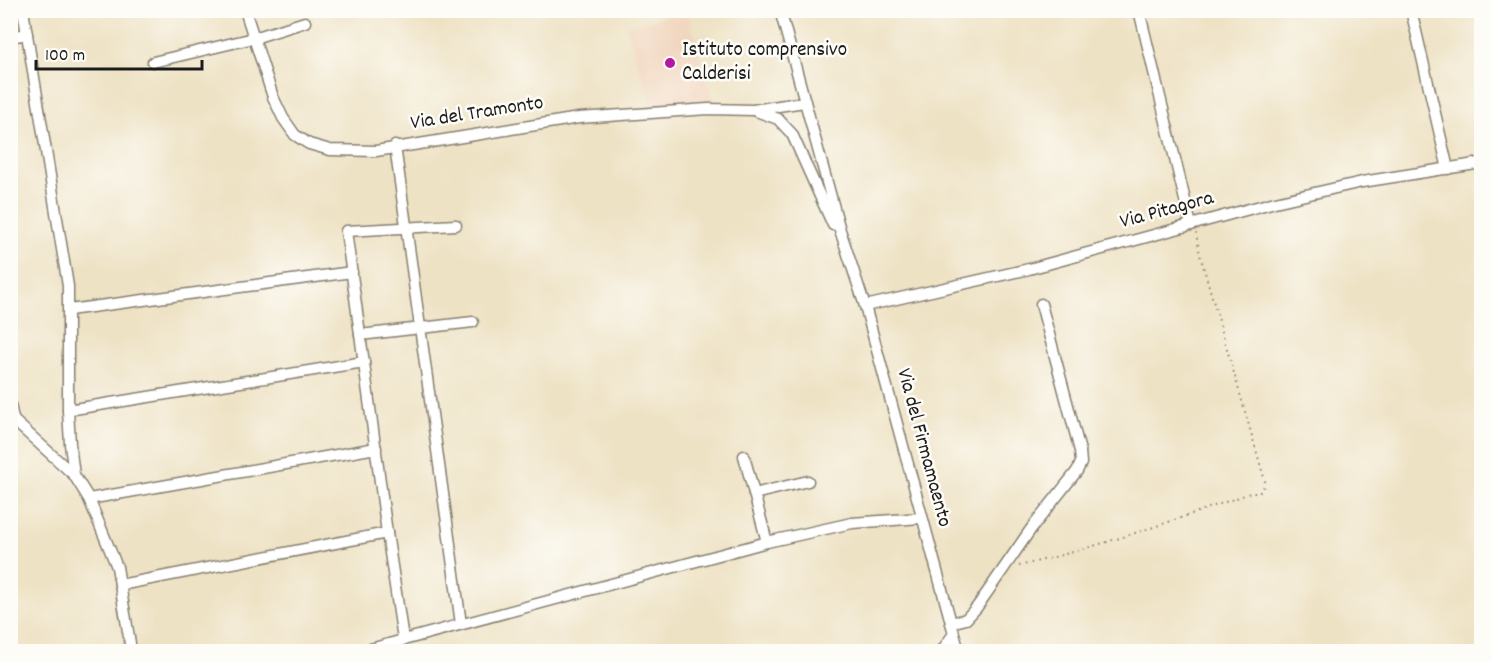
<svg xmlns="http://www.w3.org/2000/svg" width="1492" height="662" font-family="Dekko,sans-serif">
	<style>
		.built { fill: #f1d5bd }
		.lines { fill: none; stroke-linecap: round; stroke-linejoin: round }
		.minor-casing { stroke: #857f70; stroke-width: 13 }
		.path { stroke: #857f70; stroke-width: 2; stroke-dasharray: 1.5 4.5; stroke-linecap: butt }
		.minor { stroke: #fff; stroke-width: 10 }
		.poi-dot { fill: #b5179e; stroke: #fdfcf7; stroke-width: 2 }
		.labels { text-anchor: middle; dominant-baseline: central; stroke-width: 5; stroke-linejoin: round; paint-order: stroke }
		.poi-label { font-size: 21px; fill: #1c1c1c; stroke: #fdfcf7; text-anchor: start }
		.street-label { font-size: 21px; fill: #1c1c1c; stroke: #fdfcf7 }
	</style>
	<rect width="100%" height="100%" fill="#fdfcf7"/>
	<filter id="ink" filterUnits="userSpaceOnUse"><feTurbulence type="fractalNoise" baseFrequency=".0167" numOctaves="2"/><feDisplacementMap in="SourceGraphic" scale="12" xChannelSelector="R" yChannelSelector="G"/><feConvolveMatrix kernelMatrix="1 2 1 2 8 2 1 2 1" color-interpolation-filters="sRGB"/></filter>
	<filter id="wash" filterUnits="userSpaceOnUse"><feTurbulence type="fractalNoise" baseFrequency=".008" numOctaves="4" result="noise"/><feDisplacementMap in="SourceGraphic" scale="24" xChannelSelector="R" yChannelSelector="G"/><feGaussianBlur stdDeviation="1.35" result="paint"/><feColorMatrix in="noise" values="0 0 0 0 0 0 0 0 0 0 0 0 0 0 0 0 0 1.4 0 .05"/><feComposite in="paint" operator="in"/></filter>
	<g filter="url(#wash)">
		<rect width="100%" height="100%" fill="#eee2c4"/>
		<polygon class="built" points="687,11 714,101 651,106 626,26"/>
	</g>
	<g filter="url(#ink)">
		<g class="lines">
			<defs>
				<g id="minor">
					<polyline points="23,10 68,286 68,410 70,444 74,475 89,499 117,567 130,643 129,652"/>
					<polyline points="245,10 273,97 283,118 295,135 309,144 330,150 376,151 579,118 708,109 753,110 804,102"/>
					<polyline points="780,10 840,230 865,306 959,652"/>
					<polyline points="1139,10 1191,225"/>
					<polyline points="1411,10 1448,169"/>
					<polyline points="10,37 27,34"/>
					<polyline points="153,62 254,38 305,22"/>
					<polyline points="756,111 778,119 792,134 833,225"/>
					<polyline points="395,146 461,624"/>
					<polyline points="865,306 1029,269 1275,202 1362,182 1482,163"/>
					<polyline points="69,310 352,272"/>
					<polyline points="360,335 473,322"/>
					<polyline points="10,404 13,419"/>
					<polyline points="68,410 364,362"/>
					<polyline points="10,417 74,475"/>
					<polyline points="744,456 767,542"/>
					<polyline points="754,494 808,481"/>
					<polyline points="89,499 376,448"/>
					<polyline points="120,585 387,533"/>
					<polyline points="951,623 966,619 977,607 1031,529 1077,471 1081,463 1080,451 1041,304"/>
					<polyline points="403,639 387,533 346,231 456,225"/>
					<polyline points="359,652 767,542 852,523 921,518"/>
					<polyline points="941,652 953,635"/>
				</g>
			</defs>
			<use href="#minor" class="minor-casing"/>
			<path class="path" d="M1019,566C1098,547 1174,521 1250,493H1259L1263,488L1265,481L1200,255L1196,233"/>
			<use href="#minor" class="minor"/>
		</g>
	</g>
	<circle class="poi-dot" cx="670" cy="63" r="6"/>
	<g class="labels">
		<g class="poi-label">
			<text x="682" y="51">Istituto comprensivo<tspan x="682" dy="24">Calderisi</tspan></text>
		</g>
		<g class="street-label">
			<text transform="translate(477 114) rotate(-9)">Via del Tramonto</text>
			<text transform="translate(1167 211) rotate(-15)">Via Pitagora</text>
			<text transform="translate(923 448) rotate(75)">Via del Firmamaento</text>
		</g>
	</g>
	<rect width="1492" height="662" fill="none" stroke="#fdfcf7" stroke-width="36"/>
	<path d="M36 60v9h166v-9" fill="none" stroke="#1c1c1c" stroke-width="3"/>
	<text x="45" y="60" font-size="18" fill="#1c1c1c" stroke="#fdfcf7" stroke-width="4.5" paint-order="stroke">100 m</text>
</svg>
